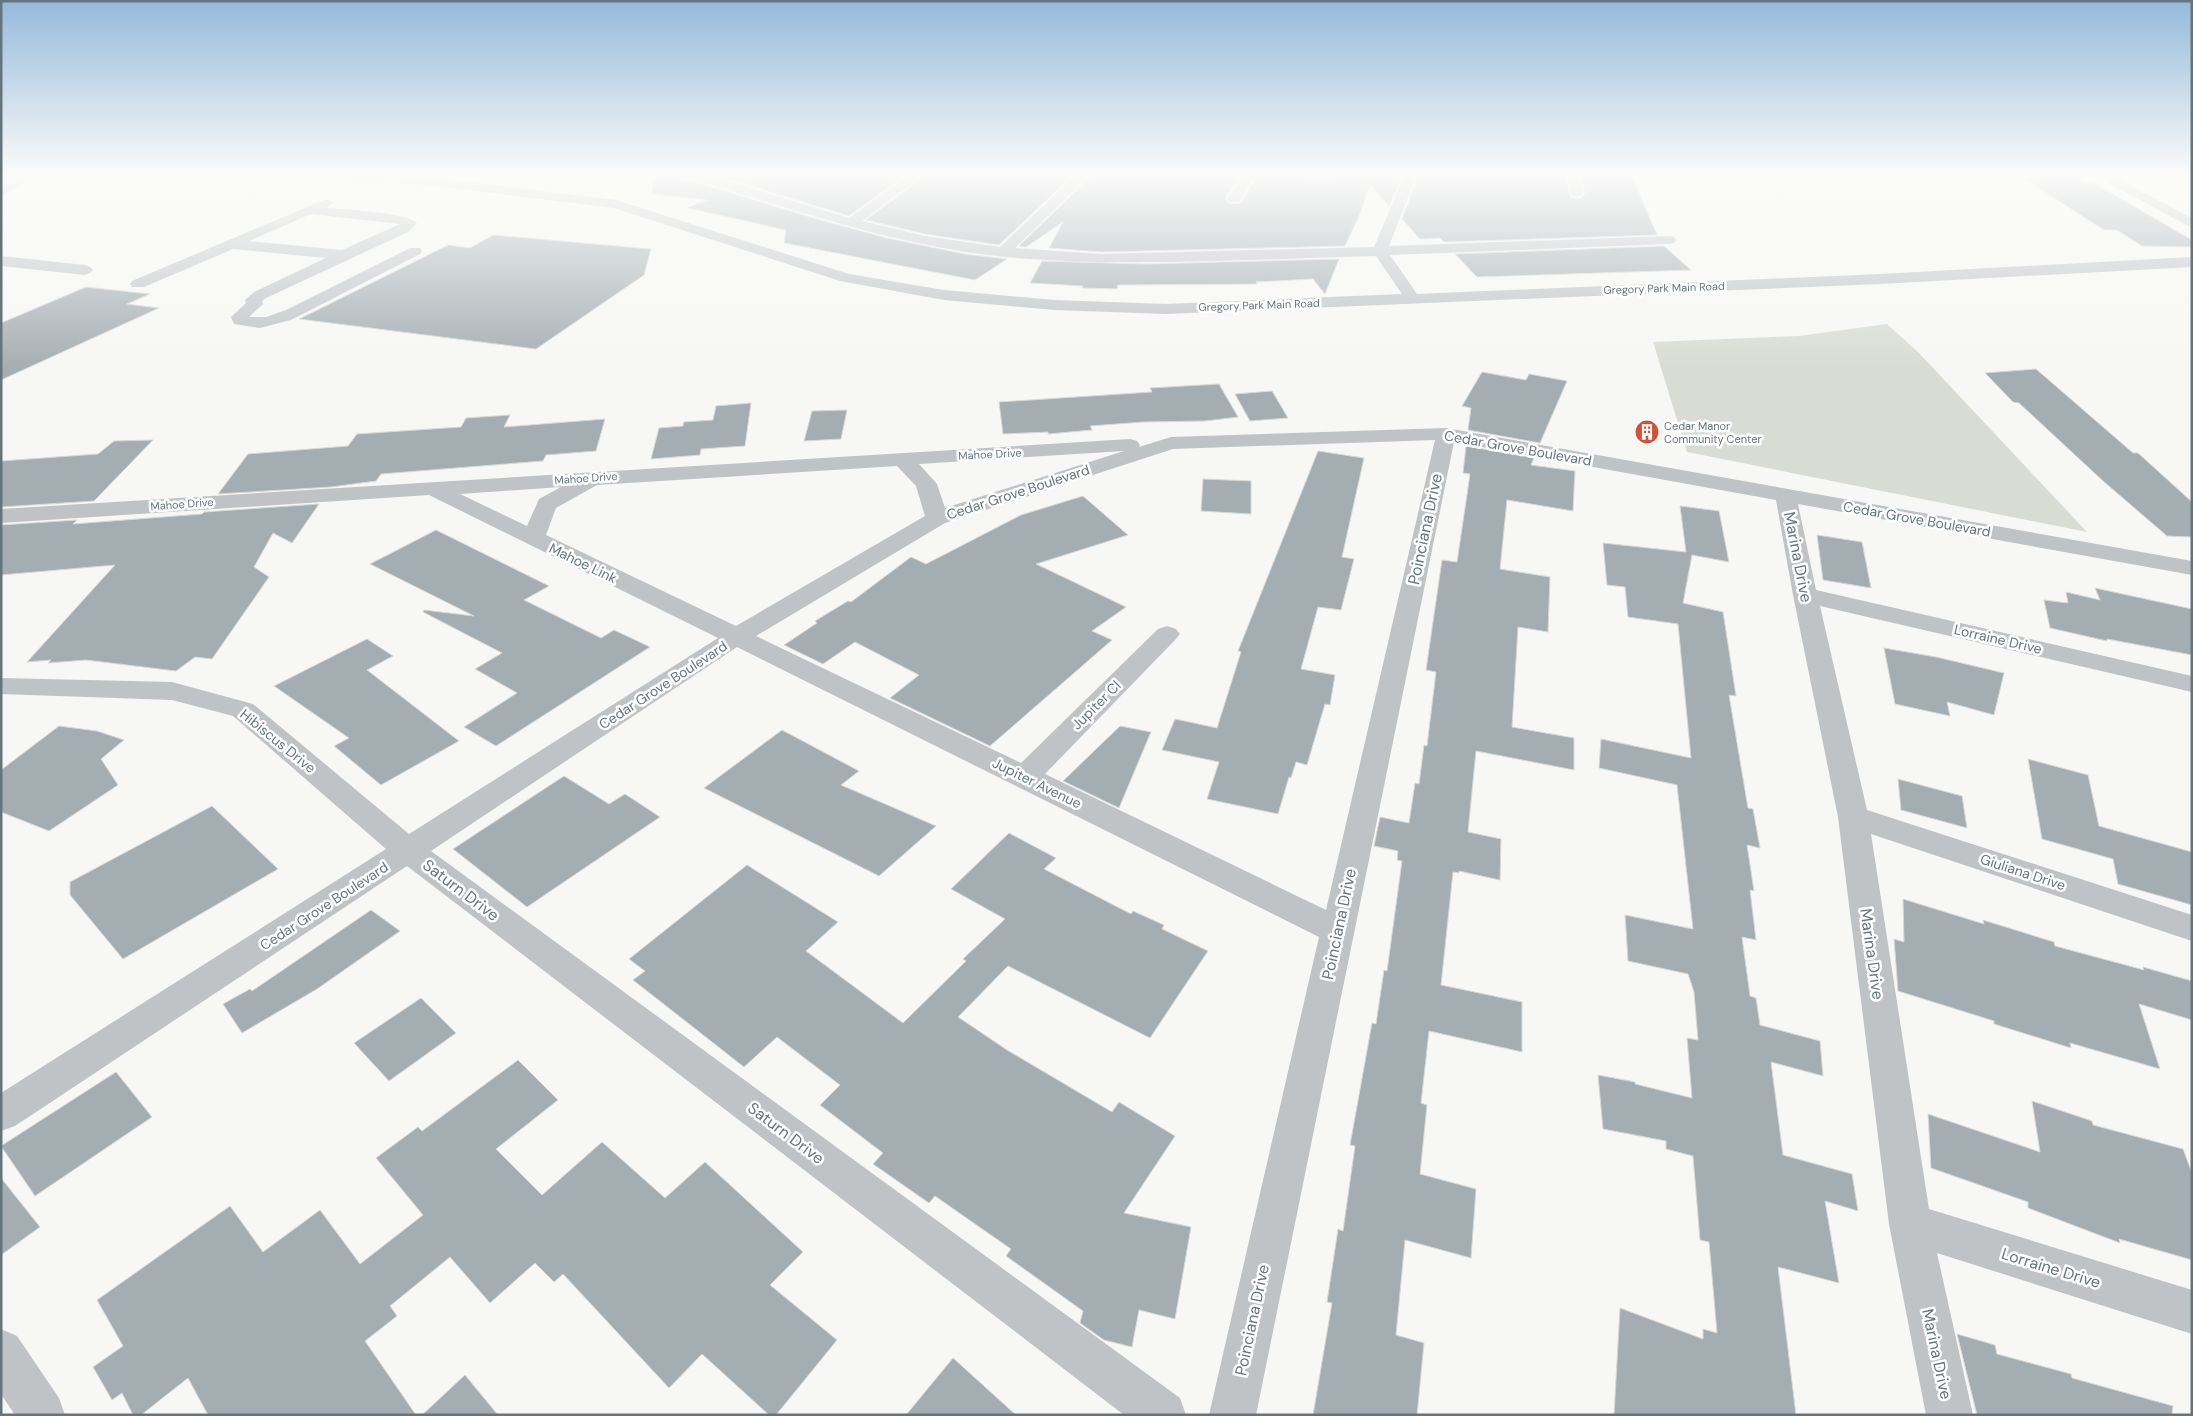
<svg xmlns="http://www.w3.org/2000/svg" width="2193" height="1416" font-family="'DM Sans',sans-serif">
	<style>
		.green { fill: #d8dcd4 }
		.building { fill: #a4adb1; stroke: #d9d9d7 }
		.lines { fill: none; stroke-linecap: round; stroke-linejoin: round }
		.minor { fill: #bfc3c6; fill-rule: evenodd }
		.labels { text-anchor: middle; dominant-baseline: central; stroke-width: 5; stroke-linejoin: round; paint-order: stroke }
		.far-street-label { font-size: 11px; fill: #65757d; stroke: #fff }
		.far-poi-label { font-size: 11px; fill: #65757d; stroke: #fff; text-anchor: start }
		.street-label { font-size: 14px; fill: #65757d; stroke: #fff }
		.near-street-label { font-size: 16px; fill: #65757d; stroke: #fff }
	</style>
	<rect width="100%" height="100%" fill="#f7f7f5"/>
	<polygon class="green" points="1887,324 1918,352 2087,532 1687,452 1653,342 1799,336"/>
	<g class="building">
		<polygon points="653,174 676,174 679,179 696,182 810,217 887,238 965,254 1007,259 975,280 784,243 786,230 687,208 707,200 652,194"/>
		<polygon points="712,174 907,174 849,216"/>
		<polygon points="927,174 1040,174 1071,177 999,245 925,234 866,220"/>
		<polygon points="1103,174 1242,174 1225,198 1229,204 1241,203 1258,174 1335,180 1339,174 1403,174 1389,206 1370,184 1360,214 1345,246 1101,252 1049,248 1063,222 1026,247 1019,246 1089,178 1098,179"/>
		<polygon points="1419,174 1564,174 1571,198 1581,198 1585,194 1580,174 1631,174 1657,235 1444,242 1440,238 1420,239 1402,219"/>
		<polygon points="2017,174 2075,176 2085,183 2092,182 2192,240 2192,247 2142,246 2117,230 2104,230"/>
		<polygon points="493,235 651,249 644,275 536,349 299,319 448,245 470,248"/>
		<polygon points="1664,246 1691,270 1477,277 1455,254"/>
		<polygon points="1339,259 1325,294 1313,279 1256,282 1257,284 1118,285 1117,289 1082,288 1083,286 1030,283 1042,261 1144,264"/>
		<polygon points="86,287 150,294 127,304 159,308 1,380 1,323"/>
		<polygon points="2036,369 2133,453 2138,453 2192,502 2192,537 2167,536 2102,480 2019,403 2013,402 1985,373"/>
		<polygon points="1482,372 1526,380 1529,374 1567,381 1540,443 1468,430 1471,408 1462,406"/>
		<polygon points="1219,384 1238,417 1205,421 1143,422 1090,426 1092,430 1048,434 1048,432 1003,434 999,402 1152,392 1150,388"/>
		<polygon points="1272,391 1288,418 1250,421 1235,394"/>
		<polygon points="751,403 745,446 701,449 700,455 651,459 659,428 683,426 684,422 713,420 716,406"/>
		<polygon points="847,410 841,439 804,441 812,411"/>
		<polygon points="510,415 504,427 605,419 596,451 546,455 543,461 381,474 376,481 331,487 218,494 248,454 348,446 357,434 461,427 466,418"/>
		<polygon points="153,440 94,501 1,507 1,461 98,454 114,441"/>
		<polygon points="1466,446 1534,458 1531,465 1575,471 1573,511 1507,500 1500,569 1550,577 1548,632 1518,627 1512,727 1574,738 1574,770 1476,751 1468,832 1501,839 1500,880 1459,871 1459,873 1453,872 1441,985 1522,1002 1522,1052 1429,1031 1421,1103 1427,1105 1420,1174 1476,1189 1471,1258 1405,1240 1396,1335 1424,1343 1417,1415 1313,1415 1332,1303 1327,1302 1338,1229 1343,1231 1355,1146 1350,1145 1372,1023 1376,1024 1384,970 1387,971 1402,861 1397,860 1398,851 1374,846 1380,817 1409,823 1415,783 1419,784 1424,745 1427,746 1436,672 1426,670 1442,560 1457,562 1470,474 1463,473"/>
		<polygon points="1318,451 1364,458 1342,557 1354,559 1341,610 1318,607 1301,669 1335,675 1330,705 1325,704 1307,765 1296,762 1291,778 1289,777 1278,814 1207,799 1219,762 1162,750 1175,719 1217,728 1241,652 1238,651"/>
		<polygon points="1203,479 1251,481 1251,514 1201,511"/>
		<polygon points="1083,496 1128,535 1036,564 1126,607 1092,631 1112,640 990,746 890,698 919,675 855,642 823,664 784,645 817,623 815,621 848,601 851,602 911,557 926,564 1021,515"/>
		<polygon points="319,504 292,543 273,533 254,567 269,577 212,659 195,657 176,671 86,660 48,663 51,660 27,662 115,565 1,575 1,525 77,520 73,524 202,514 204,512"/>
		<polygon points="1680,506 1719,511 1729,562 1692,555 1683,603 1723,612 1736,696 1729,695 1748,808 1753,809 1760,848 1747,845 1754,891 1750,890 1756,940 1742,937 1750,996 1756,998 1760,1025 1820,1041 1823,1076 1771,1062 1783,1155 1852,1174 1858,1211 1825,1201 1839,1283 1778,1267 1796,1415 1614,1415 1620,1308 1703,1339 1703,1329 1717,1333 1709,1242 1700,1240 1693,1156 1666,1149 1666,1141 1603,1129 1598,1075 1635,1082 1635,1084 1692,1098 1687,1038 1698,1040 1694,992 1688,974 1628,961 1625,915 1693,929 1677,785 1599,768 1601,739 1691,758 1678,624 1628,617 1625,587 1607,585 1603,543 1686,552"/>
		<polygon points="436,530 549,586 524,600 601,638 614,630 650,647 496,746 464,727 517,693 475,669 502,653 423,612 424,610 474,616 370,564"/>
		<polygon points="1817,535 1862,542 1871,588 1823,580"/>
		<polygon points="2095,588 2192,609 2192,655 2107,639 2107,641 2050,628 2044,600 2068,603 2066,592 2100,600"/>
		<polygon points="367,639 393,656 367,670 459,741 381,785 334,746 349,738 274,686"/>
		<polygon points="1884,648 1936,657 2004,673 1994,715 1947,702 1950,716 1895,704"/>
		<polygon points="59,726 97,731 124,740 101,759 118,785 49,831 1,812 1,770"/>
		<polygon points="1120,726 1151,732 1119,808 1063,781"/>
		<polygon points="782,730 859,771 841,785 936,826 879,876 704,788"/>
		<polygon points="2028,759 2088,775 2099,826 2192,852 2192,905 2118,884 2113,859 2042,839"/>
		<polygon points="564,776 609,804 625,794 660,817 527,907 453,849"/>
		<polygon points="1898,779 1962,796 1967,828 1901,810"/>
		<polygon points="212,806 278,869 123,959 70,895 70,882"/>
		<polygon points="1009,833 1056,858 1044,869 1131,914 1133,911 1164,925 1162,929 1208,951 1150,1038 1008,966 958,1017 1007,1050 1112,1112 1119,1102 1175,1136 1124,1213 1191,1227 1175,1319 1139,1310 1132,1347 1104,1340 1080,1323 1083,1311 1006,1256 1011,1249 935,1196 929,1203 873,1164 883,1153 820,1105 840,1085 777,1037 744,1067 633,980 645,971 629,959 747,865 838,922 806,951 903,1023 966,961 963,959 1005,919 951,889"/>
		<polygon points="1903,899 1984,924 1983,920 2054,942 2055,946 2144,970 2143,967 2192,981 2192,1020 2139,1004 2160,1069 2070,1043 2071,1048 1994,1024 1994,1021 1898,991 1894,939 1904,942"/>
		<polygon points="371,910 400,931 317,989 242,1033 223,1004 250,989 252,991"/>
		<polygon points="421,998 456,1033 389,1081 354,1043"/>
		<polygon points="518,1060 558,1100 496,1149 542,1195 602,1142 665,1198 705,1162 803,1252 770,1285 837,1340 776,1415 769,1415 702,1354 669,1388 563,1274 554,1282 535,1263 490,1303 450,1257 390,1306 397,1316 365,1341 416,1415 208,1415 188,1378 141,1415 133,1415 122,1393 112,1400 93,1367 123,1346 97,1300 230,1206 263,1252 320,1210 360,1264 423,1215 376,1158 418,1127 422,1131"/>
		<polygon points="116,1072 152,1117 35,1196 1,1146"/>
		<polygon points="2032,1101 2092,1121 2093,1125 2183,1149 2192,1173 2192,1260 2119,1239 2120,1243 2028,1208 2028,1202 1931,1168 1928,1114 2040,1152"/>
		<polygon points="1,1178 40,1227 1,1255"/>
		<polygon points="1957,1334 1995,1345 1997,1354 2071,1374 2072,1378 2173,1406 2172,1415 1977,1415"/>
		<polygon points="953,1358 1016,1415 906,1415"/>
		<polygon points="465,1375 498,1415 422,1415"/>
	</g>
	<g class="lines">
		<g class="minor">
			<polygon points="24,174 40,174 1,196 1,187"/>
			<path d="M335,174H388L435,178L616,200L849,274L944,290L1054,300L1166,304L1402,294L1376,256C1252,259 1128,268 1005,257C899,246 797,211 696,180L679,177L678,174H705L849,218L910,174H925L862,221L925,236L1000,247L1077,174H1091L1015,248L1101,254L1374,247L1405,174H1417L1389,246L1669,236L1674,237L1676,240L1674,243L1669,244L1390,255L1417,294L1880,274L2192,257V267L1880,284L1166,314L1054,310L944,300L840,281L614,208L435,186L341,178Z"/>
			<polygon points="1244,174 1256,174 1239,202 1229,202 1227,199"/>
			<polygon points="1566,174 1578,174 1583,193 1581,196 1571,196"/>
			<polygon points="2092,174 2108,174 2192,218 2192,228"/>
			<path d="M326,199L333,203L327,208C343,209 409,213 417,223L408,232L266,298L262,301L263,304L249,317H266L286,310L410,248H420L422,251L420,254L291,320L260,328L234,324L231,317L246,303L245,300L254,292L326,258L233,249L144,287H132L130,284L132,281ZM311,214L400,224L342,250L249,241Z"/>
			<polygon points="1,256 85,265 90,267 93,270 90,273 85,275 1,266"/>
			<path d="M1446,428L2192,561V575L1798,504L1816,590L2192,676V692L1820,606L1867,810L2192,915V941L1871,834L1929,1209L2192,1290V1334L1937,1253L1973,1415H1926L1889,1224L1838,817L1793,595L1776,500L1454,442L1256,1415H1209L1319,937L737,647L431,851L1180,1398L1186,1415H1124L407,866L15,1126L1,1131V1093L386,849L233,716L172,700L1,694V678L172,682L253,704L409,834L718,638L429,495L1,523V509L1130,439L1137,441L1140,445L1139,447L1171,437ZM1435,440L1326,910L1045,774L1176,639L1180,634L1176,629L1167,626L1158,629L1021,763L756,636L945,523L1173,449ZM1124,451L945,508L937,484L919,464ZM897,466L916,486L925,516L736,626L546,535L556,508L597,485ZM561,487L539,499L527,526L460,494Z"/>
			<polygon points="1,1329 17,1336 59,1398 65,1415 15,1415 1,1394"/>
		</g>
	</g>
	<linearGradient id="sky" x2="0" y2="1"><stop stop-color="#94bada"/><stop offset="0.47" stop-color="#fbfbfa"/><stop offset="1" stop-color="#fbfbfa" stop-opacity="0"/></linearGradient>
	<rect width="2193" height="372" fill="url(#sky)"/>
	<defs>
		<symbol id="building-disc" viewBox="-11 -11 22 22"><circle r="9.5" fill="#d45138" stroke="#fff"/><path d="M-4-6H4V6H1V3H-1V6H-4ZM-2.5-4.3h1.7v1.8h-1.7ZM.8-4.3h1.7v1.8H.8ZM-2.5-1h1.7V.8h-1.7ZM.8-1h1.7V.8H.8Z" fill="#fff"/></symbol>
	</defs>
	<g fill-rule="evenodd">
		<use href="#building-disc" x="1633" y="418" width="28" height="28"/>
	</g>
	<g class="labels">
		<g class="far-street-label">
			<text transform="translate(1664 288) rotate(-2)">Gregory Park Main Road</text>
			<text transform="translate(1259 305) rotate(-2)">Gregory Park Main Road</text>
			<text transform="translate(990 454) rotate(-3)">Mahoe Drive</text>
			<text transform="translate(586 478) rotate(-4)">Mahoe Drive</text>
			<text transform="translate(182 504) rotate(-4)">Mahoe Drive</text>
		</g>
		<g class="far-poi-label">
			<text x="1664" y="426">Cedar Manor<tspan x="1664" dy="13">Community Center</tspan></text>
		</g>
		<g class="street-label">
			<text transform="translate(1518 448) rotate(10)">Cedar Grove Boulevard</text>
			<text transform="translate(1018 492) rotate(-18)">Cedar Grove Boulevard</text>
			<text transform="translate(1917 519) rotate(10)">Cedar Grove Boulevard</text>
			<text transform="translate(583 563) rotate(26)">Mahoe Link</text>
			<text transform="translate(1998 639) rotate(13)">Lorraine Drive</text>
			<text transform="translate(663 685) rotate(-33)">Cedar Grove Boulevard</text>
			<text transform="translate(1096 705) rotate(-45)">Jupiter Cl</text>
			<text transform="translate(278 741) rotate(39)">Hibiscus Drive</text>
			<text transform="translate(1037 783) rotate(26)">Jupiter Avenue</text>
			<text transform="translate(2023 872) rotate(18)">Giuliana Drive</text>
			<text transform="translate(324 906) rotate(-33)">Cedar Grove Boulevard</text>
		</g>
		<g class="near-street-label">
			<text transform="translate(1425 529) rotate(-78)">Poinciana Drive</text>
			<text transform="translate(1798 557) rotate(79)">Marina Drive</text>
			<text transform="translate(461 890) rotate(37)">Saturn Drive</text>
			<text transform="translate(1339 924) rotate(-78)">Poinciana Drive</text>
			<text transform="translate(1872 954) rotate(82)">Marina Drive</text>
			<text transform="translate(786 1133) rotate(37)">Saturn Drive</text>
			<text transform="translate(2051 1268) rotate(17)">Lorraine Drive</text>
			<text transform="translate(1252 1320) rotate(-78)">Poinciana Drive</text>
			<text transform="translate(1937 1354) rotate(78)">Marina Drive</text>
		</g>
	</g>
	<rect width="2193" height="1416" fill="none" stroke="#65757d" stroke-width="5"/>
</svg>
